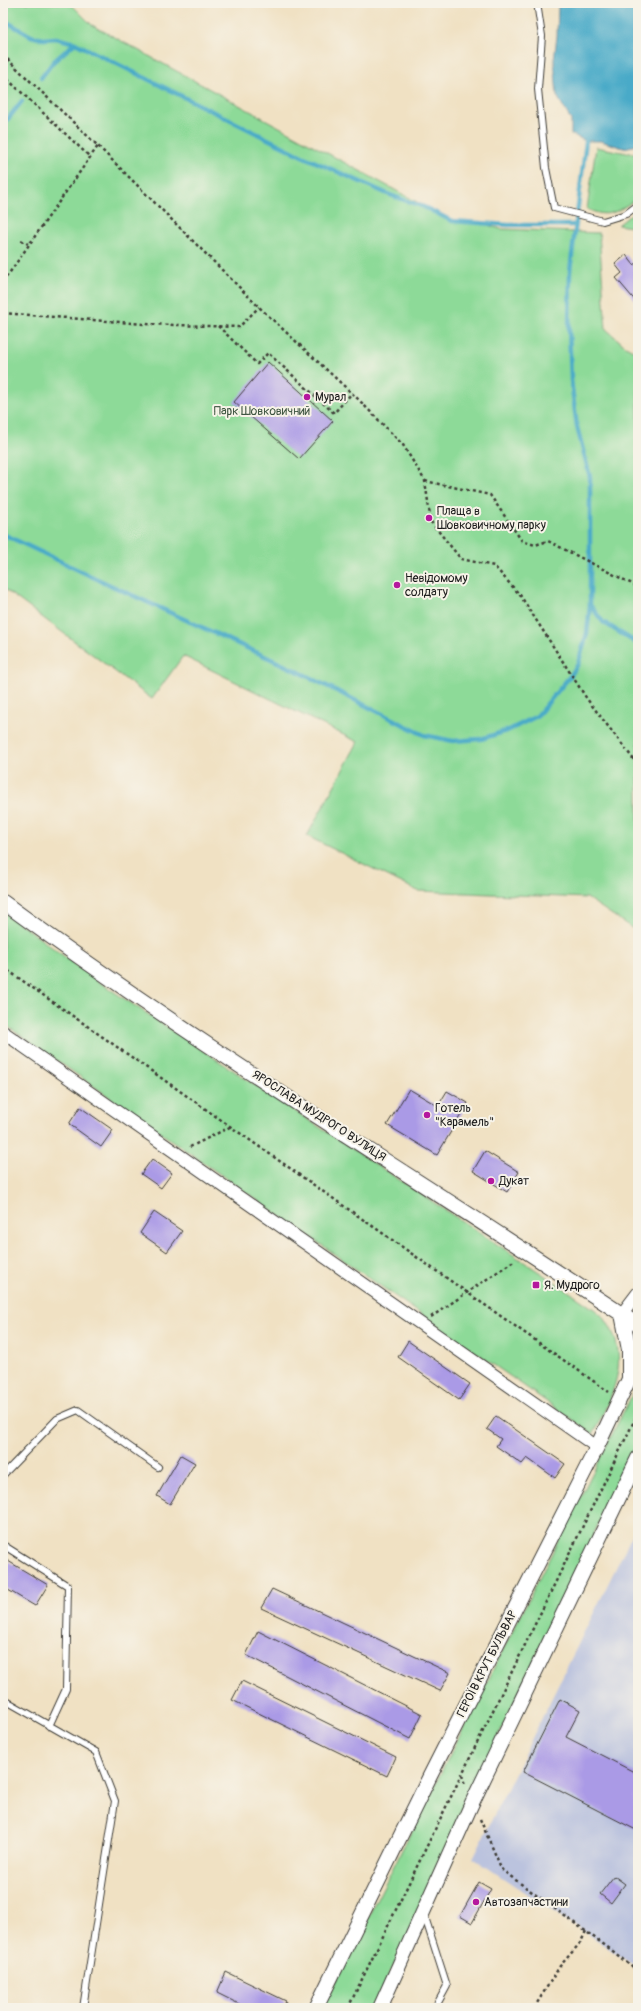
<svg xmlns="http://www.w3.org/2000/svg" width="641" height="2011" font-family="Pangolin,sans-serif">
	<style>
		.industrial { fill: #bbc3de }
		.green { fill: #8dda98; stroke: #547b5a }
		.water { fill: #48aac8; stroke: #326372 }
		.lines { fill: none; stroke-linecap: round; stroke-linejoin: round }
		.stream { stroke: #48aac8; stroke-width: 4.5 }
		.building { fill: #aa9ae6 }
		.service-casing { stroke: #3c3a35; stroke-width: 8 }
		.minor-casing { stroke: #3c3a35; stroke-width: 14 }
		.tertiary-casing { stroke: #3c3a35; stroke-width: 16 }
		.path { stroke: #3c3a35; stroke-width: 2.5; stroke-dasharray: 3 3; stroke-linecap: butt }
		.service { stroke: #fff; stroke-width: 6 }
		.minor { stroke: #fff; stroke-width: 12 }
		.tertiary { stroke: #fff; stroke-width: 14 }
		.poi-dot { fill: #b5179e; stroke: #f7f3e8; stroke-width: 1.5 }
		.labels { text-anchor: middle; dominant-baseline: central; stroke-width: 4; stroke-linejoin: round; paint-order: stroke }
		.poi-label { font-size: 12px; fill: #1c1c1c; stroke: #f7f3e8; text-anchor: start }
		.park-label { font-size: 12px; fill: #3e5541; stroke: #f7f3e8 }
		.street-label { font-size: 12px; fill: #1c1c1c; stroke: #f7f3e8 }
	</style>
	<rect width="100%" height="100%" fill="#f7f3e8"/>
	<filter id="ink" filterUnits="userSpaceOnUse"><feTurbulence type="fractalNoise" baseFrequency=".025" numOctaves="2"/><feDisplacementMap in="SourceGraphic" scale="8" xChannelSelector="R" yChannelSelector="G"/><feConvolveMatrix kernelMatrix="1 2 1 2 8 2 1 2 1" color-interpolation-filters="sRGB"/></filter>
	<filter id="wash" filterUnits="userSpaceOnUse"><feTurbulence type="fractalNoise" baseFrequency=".012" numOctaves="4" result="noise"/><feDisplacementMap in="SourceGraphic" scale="16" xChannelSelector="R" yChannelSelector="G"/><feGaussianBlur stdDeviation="0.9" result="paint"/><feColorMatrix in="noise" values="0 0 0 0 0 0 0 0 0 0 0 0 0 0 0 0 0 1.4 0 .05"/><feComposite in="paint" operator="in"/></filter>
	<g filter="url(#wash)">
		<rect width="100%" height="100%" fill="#f0e1c3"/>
		<polygon class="industrial" points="638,1523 638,1968 473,1858"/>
		<g class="green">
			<polygon points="3,3 70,3 92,25 452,221 480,223 501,229 599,233 606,329 624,345 638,353 638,932 587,898 418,891 307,836 358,742 183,656 152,699 3,588"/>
			<path d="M596,147L627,153H638V198C619,210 610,220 587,209Z"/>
			<polygon points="638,209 638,228 618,225"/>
			<path d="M3,911L96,980L571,1293C580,1300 599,1311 605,1319C633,1359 612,1396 593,1434L3,1023Z"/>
			<polygon points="638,1383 638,1440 470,1796 421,1910 373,2008 322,2008"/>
		</g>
		<polygon class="water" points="556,3 638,3 638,145 623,148 601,141 586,141 571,134 571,120 557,96 554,60 557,36 558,7"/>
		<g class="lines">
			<g class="stream">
				<polyline points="3,22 7,22 31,36 43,39 56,38 75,43 302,156 390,195 424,207 452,221 508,225 576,225"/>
				<polyline points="41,78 53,62 75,43"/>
				<polyline points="3,125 22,101"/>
				<polyline points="586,141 570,271 569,327 571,380 577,427 590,477 590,605 603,622 638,644"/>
				<polyline points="3,534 95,578 297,671 424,735 453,741 481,739 509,730 537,716 571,675 578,664 587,633 590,605"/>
			</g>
		</g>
		<g id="blocks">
			<g class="building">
				<polygon points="626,255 634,265 638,262 638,304 616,278 622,273 615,264"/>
				<polygon points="268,362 333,421 299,459 234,402"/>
				<polygon points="409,1089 438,1106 447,1091 468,1103 437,1155 387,1125"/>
				<polygon points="80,1107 113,1130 101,1147 69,1124"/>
				<polygon points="485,1151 519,1172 507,1192 473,1171"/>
				<polygon points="152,1159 172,1173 161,1188 141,1174"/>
				<polygon points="154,1212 182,1231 167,1252 140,1233"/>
				<polygon points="408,1341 470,1384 459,1400 398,1357"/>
				<polygon points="496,1416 565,1464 555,1478 527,1458 522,1464 496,1446 501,1439 487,1429"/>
				<polygon points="181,1455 195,1463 170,1504 157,1496"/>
				<polygon points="3,1558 48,1585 35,1606 3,1587"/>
				<polygon points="272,1589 450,1673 440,1691 261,1608"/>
				<polygon points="258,1631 422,1714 410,1739 246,1655"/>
				<polygon points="242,1681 396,1757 387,1776 232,1700"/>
				<polygon points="560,1699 580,1710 566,1737 638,1774 638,1831 523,1772"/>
				<polygon points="614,1876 625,1884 611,1903 600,1894"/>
				<polygon points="479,1882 491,1889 472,1923 460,1916"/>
				<polygon points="226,1972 286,2001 283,2008 247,2008 217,1993"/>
			</g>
		</g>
	</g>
	<g filter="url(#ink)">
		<use href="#blocks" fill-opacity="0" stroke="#3c3a35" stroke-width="1"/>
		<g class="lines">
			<defs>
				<g id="service">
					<polyline points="537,3 542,36 538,89 546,168 554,208 603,221 626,214 638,205"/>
					<polyline points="3,1475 57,1419 78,1410 158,1467"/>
					<polyline points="3,1545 68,1586 66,1689 49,1726"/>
					<polyline points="3,1699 96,1752 115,1801 83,2008"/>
					<polyline points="424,1914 447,1986 435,2008"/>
				</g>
				<g id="minor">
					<polyline points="3,1032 597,1447"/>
					<polyline points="622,1314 638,1293"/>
				</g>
				<g id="tertiary">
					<path d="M3,902C208,1053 427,1184 638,1325"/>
					<polyline points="316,2008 430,1776 597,1447 629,1379 629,1350 622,1314"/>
					<polyline points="380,2008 472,1803 638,1458"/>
				</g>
			</defs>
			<use href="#service" class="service-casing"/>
			<use href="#minor" class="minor-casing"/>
			<use href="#tertiary" class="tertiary-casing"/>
			<g class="path">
				<polyline points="3,55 98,146 259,307 357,398 403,445 425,481 431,522 461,559 494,566 520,595 587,699 638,765"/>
				<polyline points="3,75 90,157"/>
				<polyline points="21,240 28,244"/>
				<polyline points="3,282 98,146"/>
				<polyline points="3,313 145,324 239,327 259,307"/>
				<polyline points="218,326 257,364 268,353 334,413 352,393"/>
				<polyline points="425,481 490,495 522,541 535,545 548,541 638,587"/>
				<polyline points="3,967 609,1392"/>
				<polyline points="190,1147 230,1127"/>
				<polyline points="431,1317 515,1260"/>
				<polyline points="462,1775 465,1785"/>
				<polyline points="480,1819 502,1870 614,1952 638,1972"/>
				<polyline points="348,2008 638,1413"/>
				<polyline points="534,2008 560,1966 581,1942 586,1931"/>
			</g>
			<use href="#service" class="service"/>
			<use href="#minor" class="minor"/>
			<use href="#tertiary" class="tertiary"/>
		</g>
	</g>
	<g class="poi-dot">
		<circle cx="307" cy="397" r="4"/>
		<circle cx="429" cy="518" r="4"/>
		<circle cx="397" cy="585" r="4"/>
		<circle cx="427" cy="1115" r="4"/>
		<circle cx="491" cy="1181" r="4"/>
		<rect x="532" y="1281" width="8" height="8" rx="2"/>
		<circle cx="476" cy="1902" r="4"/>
	</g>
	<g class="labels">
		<g class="poi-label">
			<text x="315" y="397">Мурал</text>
			<text x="437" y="511">Плаща в<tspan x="437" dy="14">Шовковичному парку</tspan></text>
			<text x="405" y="578">Невідомому<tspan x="405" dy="14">солдату</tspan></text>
			<text x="435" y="1108">Готель<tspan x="435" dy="14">"Карамель"</tspan></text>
			<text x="499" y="1181">Дукат</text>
			<text x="544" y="1285">Я. Мудрого</text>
			<text x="484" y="1902">Автозапчастини</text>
		</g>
		<g class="park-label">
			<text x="262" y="411">Парк Шовковичний</text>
		</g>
		<g class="street-label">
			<text transform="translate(319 1116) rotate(33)">ЯРОСЛАВА МУДРОГО ВУЛИЦЯ</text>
			<text transform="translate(487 1664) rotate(-63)">ГЕРОЇВ КРУТ БУЛЬВАР</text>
		</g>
	</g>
	<rect width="641" height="2011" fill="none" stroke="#f7f3e8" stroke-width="16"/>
</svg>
